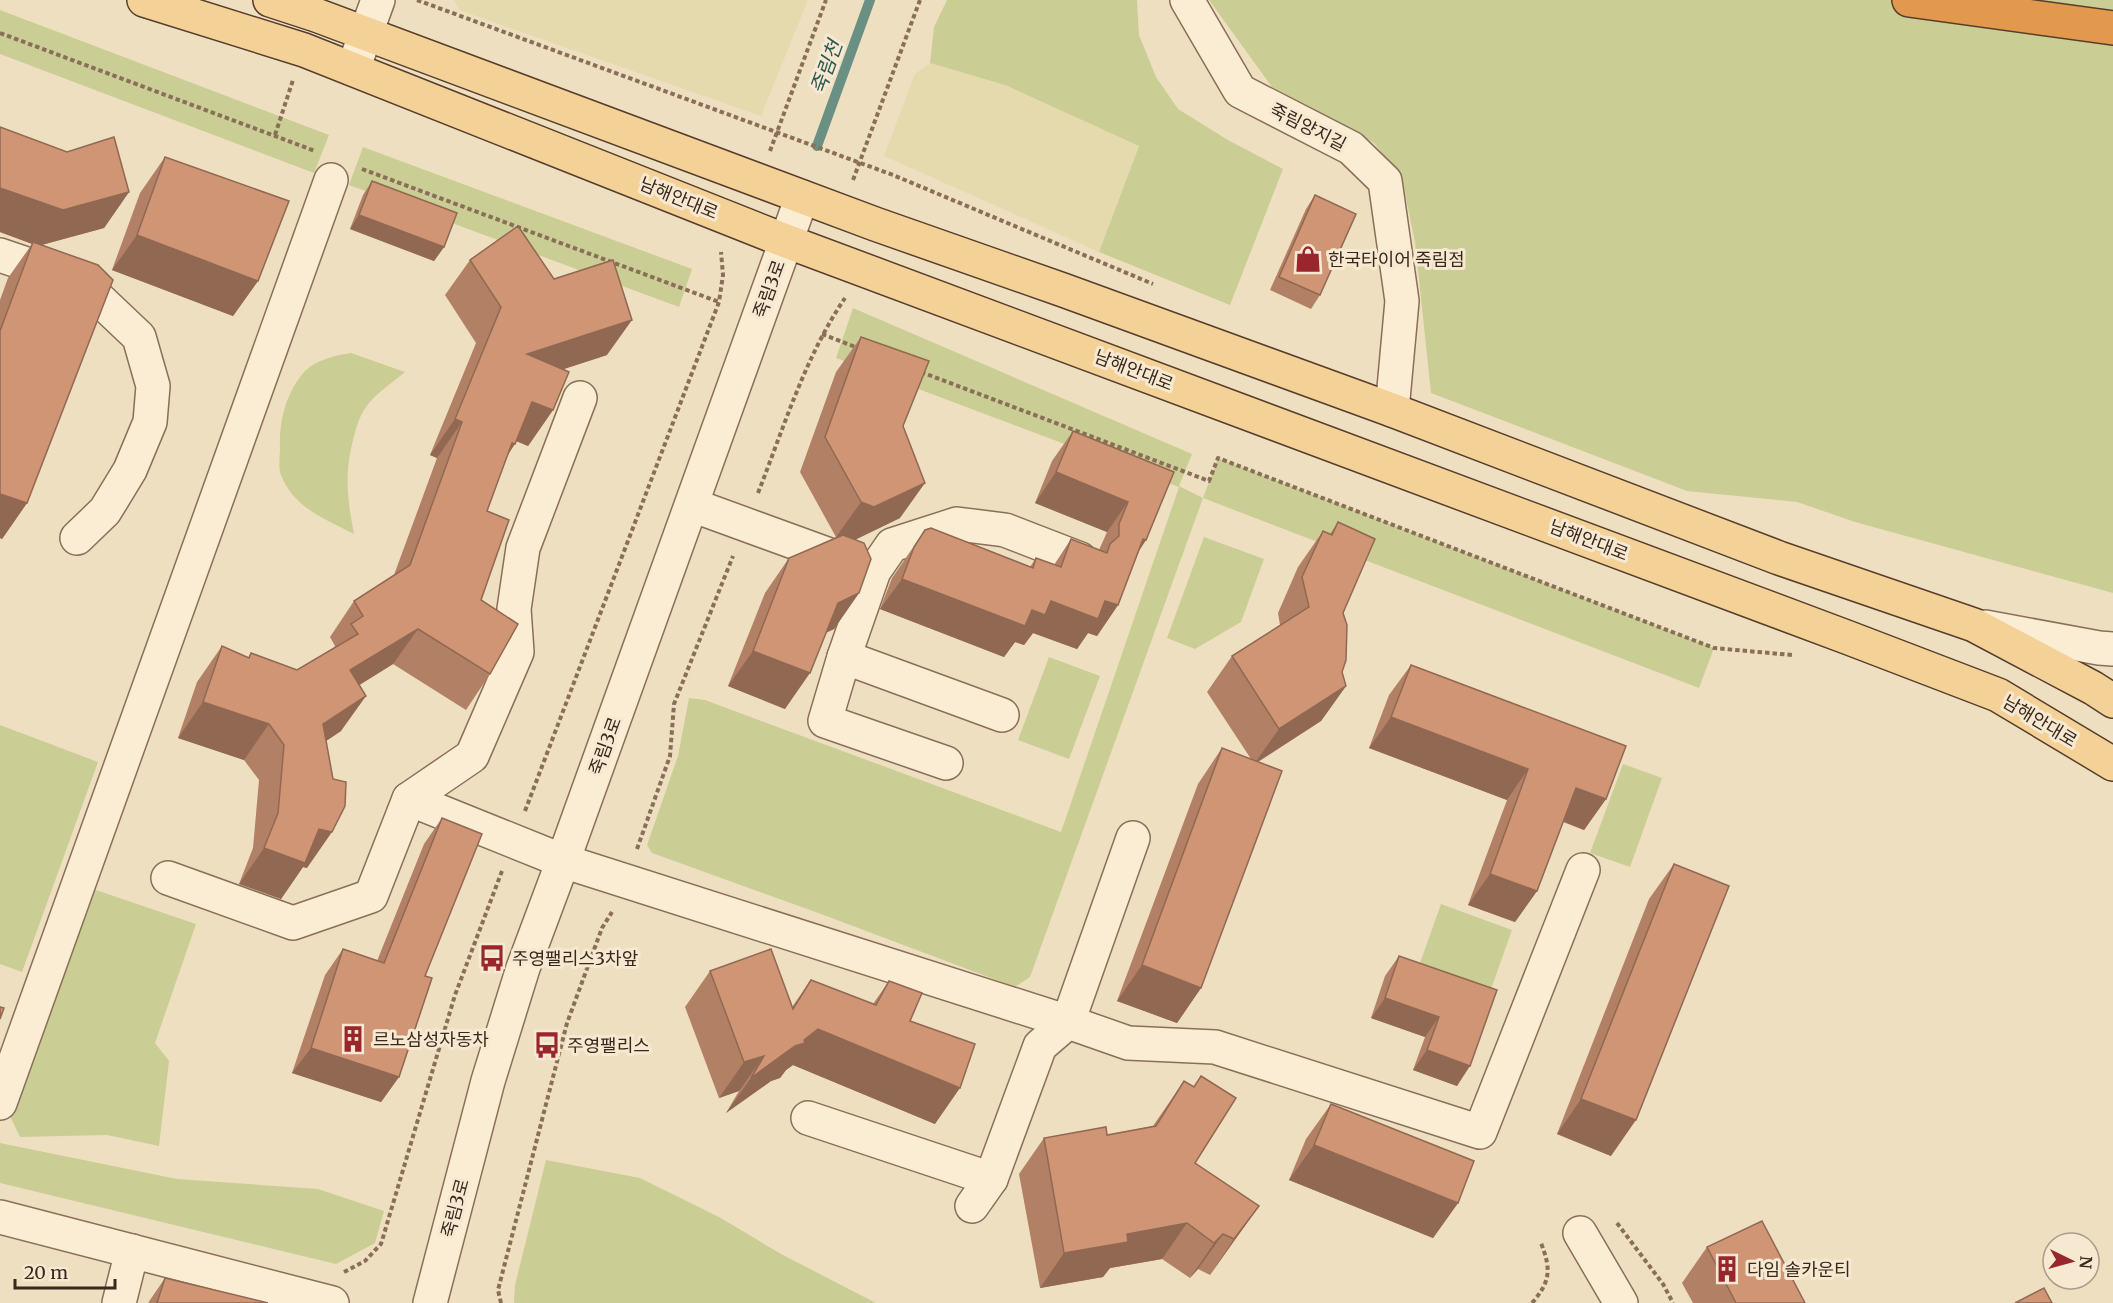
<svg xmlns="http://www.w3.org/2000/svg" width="2113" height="1303" font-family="Merriweather,'Noto Sans KR',serif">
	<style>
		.farmland { fill: #e5d9ae }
		.green { fill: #cace94 }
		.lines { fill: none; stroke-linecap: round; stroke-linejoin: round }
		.stream { stroke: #6a9084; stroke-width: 10 }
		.minor-casing { stroke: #896f58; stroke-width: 36 }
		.major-casing { stroke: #573e2c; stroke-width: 36 }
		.highway-casing { stroke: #573e2c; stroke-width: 36 }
		.path { stroke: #896f58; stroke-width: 4; stroke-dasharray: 4.5 3; stroke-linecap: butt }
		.minor { stroke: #faedd4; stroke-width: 33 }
		.major { stroke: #f4d297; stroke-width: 33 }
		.highway { stroke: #e2994e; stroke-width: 33 }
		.wall { fill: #b28065 }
		.shaded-wall { fill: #916852 }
		.building { fill: #cf9575; stroke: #916852; stroke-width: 1.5 }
		.labels { text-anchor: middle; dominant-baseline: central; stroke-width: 6; stroke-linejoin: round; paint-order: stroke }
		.street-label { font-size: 18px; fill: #38291d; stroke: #f7e9d1 }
		.poi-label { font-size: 18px; fill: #38291d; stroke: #f7e9d1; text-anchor: start }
		.water-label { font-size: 20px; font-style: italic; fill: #2b5953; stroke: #f7e9d1 }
	</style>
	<rect width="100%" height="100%" fill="#efdfc1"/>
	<g class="farmland">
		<polygon points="454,0 808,0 761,116 459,10"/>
		<polygon points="930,63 1005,85 1139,146 1099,252 884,156 915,74"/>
	</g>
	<g class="green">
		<polygon points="947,0 1137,0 1139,35 1156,77 1178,109 1228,140 1283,169 1230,305 1099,252 1139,146 1005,85 930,63 934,27"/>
		<polygon points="1209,0 2113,0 2113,593 1855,522 1797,502 1687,491 1431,393 1415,242 1402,179 1374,143 1272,87"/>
		<polygon points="0,10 329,135 314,173 0,54"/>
		<polygon points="363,147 692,269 679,307 349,185"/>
		<polygon points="853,308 1192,454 1179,486 1203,498 1218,458 1714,648 1699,688 1203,498 1030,977 1015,987 821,914 652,853 647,845 678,756 689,698 705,700 1061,832 1179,487 836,358"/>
		<path d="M351,353L405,372C392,383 373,395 364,410C359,418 356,428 354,436C344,474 347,496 354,534C325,519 294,508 281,475C278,468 280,456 280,448C279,421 286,392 305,371C316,360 336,355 351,353Z"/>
		<polygon points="1204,537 1264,559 1241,622 1195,649 1167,638"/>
		<polygon points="1049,657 1100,676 1069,759 1018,740"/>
		<polygon points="0,725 98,762 22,972 0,964"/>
		<polygon points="1623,764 1662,778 1630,867 1590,853"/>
		<polygon points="87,887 196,924 155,1043 169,1061 159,1146 107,1135 20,1137 7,1110"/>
		<polygon points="1441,904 1512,930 1485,1006 1414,980"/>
		<polygon points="0,1143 177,1179 318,1189 384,1211 375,1243 336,1264 0,1183"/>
		<polygon points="546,1160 640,1178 719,1217 781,1254 876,1303 514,1303 515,1285"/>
	</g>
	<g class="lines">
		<polyline class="stream" points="817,146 870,0"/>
		<defs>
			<g id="minor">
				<polyline points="1187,0 1240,91 1351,148 1385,181 1402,301 1392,410"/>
				<polyline points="353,69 378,0"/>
				<polyline points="0,255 82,283 139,337 153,386 150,422 130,470 105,511 77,538"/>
				<polyline points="692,505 854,564"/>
				<polyline points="1985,627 2099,648 2113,649"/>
				<polyline points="844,657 825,721 946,763"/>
				<polyline points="1002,715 844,657 874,571 892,545 957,524 1005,530 1080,559"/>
				<polyline points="409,799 472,756 517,652 514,609 523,548 580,398"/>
				<polyline points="168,878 293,923 371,896 409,799 563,861 1068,1022 1133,838"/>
				<polyline points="0,1103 331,180"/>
				<polyline points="808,1118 991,1179"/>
				<polyline points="972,1206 991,1179 1040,1046 1068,1022 1128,1043 1215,1047 1480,1132 1583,870"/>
				<polyline points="0,1217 332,1303"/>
				<polyline points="1580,1233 1621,1303"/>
				<polyline points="119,1303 132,1251"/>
				<polyline points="430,1303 488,1081 523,968 563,861 802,197"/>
			</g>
			<g id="major">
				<polyline points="144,0 304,50 786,241 1849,638 1998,695 2113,764"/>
				<polyline points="270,0 316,15 875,224 1063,290 1392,410 1779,558 1974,625 2093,688 2113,701"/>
			</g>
			<polyline id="highway" points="1909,0 2113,28"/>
		</defs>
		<use href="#minor" class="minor-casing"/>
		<use href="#major" class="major-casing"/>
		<use href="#highway" class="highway-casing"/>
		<g class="path">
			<polyline points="417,0 893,175 1153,284"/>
			<polyline points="0,33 315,151"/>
			<polyline points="275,135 293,80"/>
			<polyline points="770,151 826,0"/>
			<polyline points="362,169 719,302"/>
			<polyline points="853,180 920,0"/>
			<polyline points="822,334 858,348"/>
			<polyline points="921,372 1209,481 1218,458 1714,648 1792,655"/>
			<path d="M758,493C784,427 805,357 845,298"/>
			<polyline points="525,811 719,302 723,275 721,252"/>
			<polyline points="637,849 670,756 674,704 733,556"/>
			<polyline points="1617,1223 1663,1284 1673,1303"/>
			<polyline points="344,1272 365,1261 381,1244 455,995 502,871"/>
			<polyline points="501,1303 498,1290 567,1023 602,928 612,912"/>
			<path d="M1532,1303C1551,1281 1551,1269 1541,1243"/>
		</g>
		<use href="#minor" class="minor"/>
		<use href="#major" class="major"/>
		<use href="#highway" class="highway"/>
	</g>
	<g class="wall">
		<polygon points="165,157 258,281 233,316 112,270 140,193"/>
		<polygon points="372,181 444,247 434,261 350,229 363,195"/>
		<polygon points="129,192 104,228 41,245 27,503 2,539 0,538 0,300 8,278 32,244 0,232"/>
		<polygon points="1315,195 1320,295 1311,309 1270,290 1306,209"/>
		<polygon points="470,260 554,279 607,355 564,369 553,410 528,446 516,441 507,457 487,511 481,600 490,674 466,710 393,664 359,685 341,731 326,741 307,868 303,867 281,899 239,884 253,848 259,780 244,760 178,738 197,682 222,646 248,658 251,653 297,670 334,648 335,646 330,637 354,601 394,575 437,458 430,455 476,343 445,295"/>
		<polygon points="861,337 903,426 900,518 855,540 859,593 834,629 826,633 785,709 728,686 765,593 789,558 836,537 800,472 836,372"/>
		<polygon points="1073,431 1174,472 1146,540 1139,551 1118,605 1097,636 1088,633 1077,649 1033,633 1024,645 1015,642 1004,657 880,609 892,578 925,530 1030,567 1036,558 1054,565 1071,539 1099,550 1107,532 1035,503 1052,461"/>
		<polygon points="1338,522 1343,613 1342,672 1346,686 1321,721 1258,762 1201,988 1177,1023 1117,1001 1198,784 1222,748 1251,759 1207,692 1232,656 1280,625 1278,613 1298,567 1323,531 1330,534"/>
		<polygon points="1411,665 1606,799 1584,830 1563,822 1537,891 1515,922 1468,905 1507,800 1369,748 1389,695"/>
		<polygon points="442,818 425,976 399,1077 381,1102 292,1073 325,975 343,949 377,961 424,844"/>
		<polygon points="1674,864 1611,1156 1557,1134 1649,899"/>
		<polygon points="1399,956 1497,990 1457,1086 1413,1070 1425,1037 1371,1018 1385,976"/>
		<polygon points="710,971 792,1007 811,980 873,1004 889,981 910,1021 935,1124 793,1065 786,1070 780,1078 771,1081 726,1113 739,1091 719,1098 685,1007"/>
		<polygon points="1184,1081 1195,1163 1259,1206 1210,1275 1198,1269 1190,1278 1162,1259 1110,1268 1103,1277 1040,1288 1019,1174 1044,1138 1107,1135 1153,1126"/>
		<polygon points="1331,1104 1458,1203 1433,1238 1289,1180 1306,1139"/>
		<polygon points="1707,1247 1805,1303 1693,1303 1682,1283"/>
		<polygon points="165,1278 268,1303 148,1303"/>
	</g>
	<g class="shaded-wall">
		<polygon points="0,188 129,192 104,228 38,246 0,232"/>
		<polygon points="359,215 444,247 434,261 350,229"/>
		<polygon points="137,235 258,281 233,316 112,270"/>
		<polygon points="632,320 607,355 502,389 527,354"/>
		<polygon points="532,402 553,410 528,446 507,437"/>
		<polygon points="455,419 462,422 437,458 430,455"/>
		<polygon points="512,443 515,444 490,480"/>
		<polygon points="1056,472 1128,502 1107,532 1035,503"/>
		<polygon points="925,483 900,518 850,542 836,537 861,502"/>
		<polygon points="0,494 27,503 2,539 0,538"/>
		<polygon points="1143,539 1146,540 1125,571"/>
		<polygon points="902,579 1032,610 1051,601 1105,601 1118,605 1097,636 1088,633 1077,649 1033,633 1024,645 1015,642 1004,657 880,609"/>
		<polygon points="859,593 834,629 813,638 838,603"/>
		<polygon points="418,629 393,664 326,706 350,670"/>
		<polygon points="753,651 810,673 785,709 728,686"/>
		<polygon points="1346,686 1321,721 1254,764 1279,729"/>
		<polygon points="366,696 341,731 299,759 323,724"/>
		<polygon points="203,702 269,724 244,760 178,738"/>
		<polygon points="1391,717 1528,769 1507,800 1369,748"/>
		<polygon points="1576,788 1606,799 1584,830 1555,818"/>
		<polygon points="319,829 332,832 307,868 303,867 281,899 239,884 264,848"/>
		<polygon points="1490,874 1537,891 1515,922 1468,905"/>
		<polygon points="1142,965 1201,988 1177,1023 1117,1001"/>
		<polygon points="1385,998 1439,1017 1425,1037 1371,1018"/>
		<polygon points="818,1029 960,1088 935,1124 793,1065 786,1070 780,1078 771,1081 726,1113 751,1078"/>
		<polygon points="311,1048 399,1077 381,1102 292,1073"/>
		<polygon points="1427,1050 1470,1066 1457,1086 1413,1070"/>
		<polygon points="764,1056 739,1091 719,1098 744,1062"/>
		<polygon points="1581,1099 1636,1120 1611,1156 1557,1134"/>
		<polygon points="1314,1145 1458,1203 1433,1238 1289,1180"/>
		<polygon points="1259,1206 1234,1241 1210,1275 1234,1239"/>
		<polygon points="1187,1223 1162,1259 1110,1268 1103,1277 1040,1288 1064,1253 1127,1234"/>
		<polygon points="1223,1234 1198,1269 1190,1278 1214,1243"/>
	</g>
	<g class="building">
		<polygon points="0,127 67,152 114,137 129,192 63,210 0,188"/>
		<polygon points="165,157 289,201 258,281 137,235"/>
		<polygon points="372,181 457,213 444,247 359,215"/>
		<polygon points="1315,195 1356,214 1320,295 1279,277"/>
		<polygon points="518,226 554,279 613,260 632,320 527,354 569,372 553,410 532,402 515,444 512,443 487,511 509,520 481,600 518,624 490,674 418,629 350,670 366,696 323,724 333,779 346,782 345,806 332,832 319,829 305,863 264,848 278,813 284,745 269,724 203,702 222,646 249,658 251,653 297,670 358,634 351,624 363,616 354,601 410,565 462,422 455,419 501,307 470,260"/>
		<polygon points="33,242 98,265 113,280 27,503 0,494 0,331"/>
		<polygon points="861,337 929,361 903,426 925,483 874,507 861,502 825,437"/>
		<polygon points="1073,431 1174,472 1146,540 1143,539 1118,605 1105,601 1098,619 1051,601 1045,615 1032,610 1025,626 902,579 914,547 925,530 931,528 1033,568 1036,558 1061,567 1071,539 1107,553 1110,544 1119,536 1119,524 1128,502 1056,472"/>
		<polygon points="1338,522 1375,539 1343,613 1347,625 1346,660 1342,672 1346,686 1279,729 1232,656 1309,607 1302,577 1323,531 1332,535"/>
		<polygon points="843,535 864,543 871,559 859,593 838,603 810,673 753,651 789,558"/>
		<polygon points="1411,665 1626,746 1606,799 1576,788 1537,891 1490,874 1528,769 1391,717"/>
		<polygon points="1222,748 1282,771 1201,988 1142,965"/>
		<polygon points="442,818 482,834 425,976 432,978 399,1077 311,1048 343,949 384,963"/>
		<polygon points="1674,864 1729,886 1636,1120 1581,1099"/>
		<polygon points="771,949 793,1009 811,980 876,1005 889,981 922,993 910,1021 975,1044 960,1088 818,1029 804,1040 805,1043 795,1046 751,1078 764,1056 744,1062 710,971"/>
		<polygon points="1399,956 1497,990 1470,1066 1427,1050 1439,1017 1385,998"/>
		<polygon points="0,1007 4,1008 0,1019"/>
		<polygon points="1201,1076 1236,1098 1195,1163 1259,1206 1234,1239 1223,1234 1214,1243 1187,1223 1127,1234 1128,1242 1064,1253 1044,1138 1106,1127 1107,1135 1156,1126 1184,1081 1194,1087"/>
		<polygon points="1331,1104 1474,1161 1458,1203 1314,1145"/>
		<polygon points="1762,1221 1805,1303 1736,1303 1707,1247"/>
		<polygon points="165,1278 268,1303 157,1303"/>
		<polygon points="2044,1288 2052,1303 2015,1303"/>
	</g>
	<defs>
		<symbol id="shop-bare" viewBox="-9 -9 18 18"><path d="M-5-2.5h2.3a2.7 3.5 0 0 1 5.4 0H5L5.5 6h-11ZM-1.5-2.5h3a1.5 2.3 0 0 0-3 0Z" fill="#9a262d" stroke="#f7e9d1" stroke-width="2.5" paint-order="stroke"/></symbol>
		<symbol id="bus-bare" viewBox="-9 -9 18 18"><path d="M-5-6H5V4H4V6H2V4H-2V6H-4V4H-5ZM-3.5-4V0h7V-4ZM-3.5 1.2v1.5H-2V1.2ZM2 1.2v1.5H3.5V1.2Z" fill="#9a262d" stroke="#f7e9d1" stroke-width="2.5" paint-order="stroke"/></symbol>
		<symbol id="building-bare" viewBox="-9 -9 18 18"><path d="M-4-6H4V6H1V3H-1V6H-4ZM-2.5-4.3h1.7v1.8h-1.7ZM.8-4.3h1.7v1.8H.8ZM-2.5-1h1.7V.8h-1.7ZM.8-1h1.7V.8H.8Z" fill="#9a262d" stroke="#f7e9d1" stroke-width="2.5" paint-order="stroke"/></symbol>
	</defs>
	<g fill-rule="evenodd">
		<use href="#shop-bare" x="1289" y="240" width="38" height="38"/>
		<use href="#bus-bare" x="473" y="939" width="38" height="38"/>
		<use href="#building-bare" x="334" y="1020" width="38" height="38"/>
		<use href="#bus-bare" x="528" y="1026" width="38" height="38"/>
		<use href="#building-bare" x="1708" y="1250" width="38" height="38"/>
	</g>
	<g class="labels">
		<g class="street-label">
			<text transform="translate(1308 127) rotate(27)">죽림양지길</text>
			<text transform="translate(679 198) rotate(22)">남해안대로</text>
			<text transform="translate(769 289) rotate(-70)">죽림3로</text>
			<text transform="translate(1134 370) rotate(21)">남해안대로</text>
			<text transform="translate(1589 540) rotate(21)">남해안대로</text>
			<text transform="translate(2040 721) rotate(31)">남해안대로</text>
			<text transform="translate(605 746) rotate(-70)">죽림3로</text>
			<text transform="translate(455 1208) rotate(-75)">죽림3로</text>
		</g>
		<g class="poi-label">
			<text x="1328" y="259">한국타이어 죽림점</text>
			<text x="512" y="958">주영팰리스3차앞</text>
			<text x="373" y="1039">르노삼성자동차</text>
			<text x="567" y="1045">주영팰리스</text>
			<text x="1747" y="1269">다임 솔카운티</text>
		</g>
		<g class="water-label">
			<text transform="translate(826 67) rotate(-70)">죽림천</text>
		</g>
	</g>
	<g transform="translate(2071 1261) rotate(95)"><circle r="28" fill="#f7e9d1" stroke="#ab9c89" stroke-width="1.5"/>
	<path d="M0-4.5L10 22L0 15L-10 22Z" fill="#9a262d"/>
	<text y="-9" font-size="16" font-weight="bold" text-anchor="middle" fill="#38291d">N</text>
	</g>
	<path d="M15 1279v9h100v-9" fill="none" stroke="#38291d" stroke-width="3"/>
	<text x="24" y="1279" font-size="18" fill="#38291d" stroke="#f7e9d1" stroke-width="4.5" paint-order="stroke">20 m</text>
</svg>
